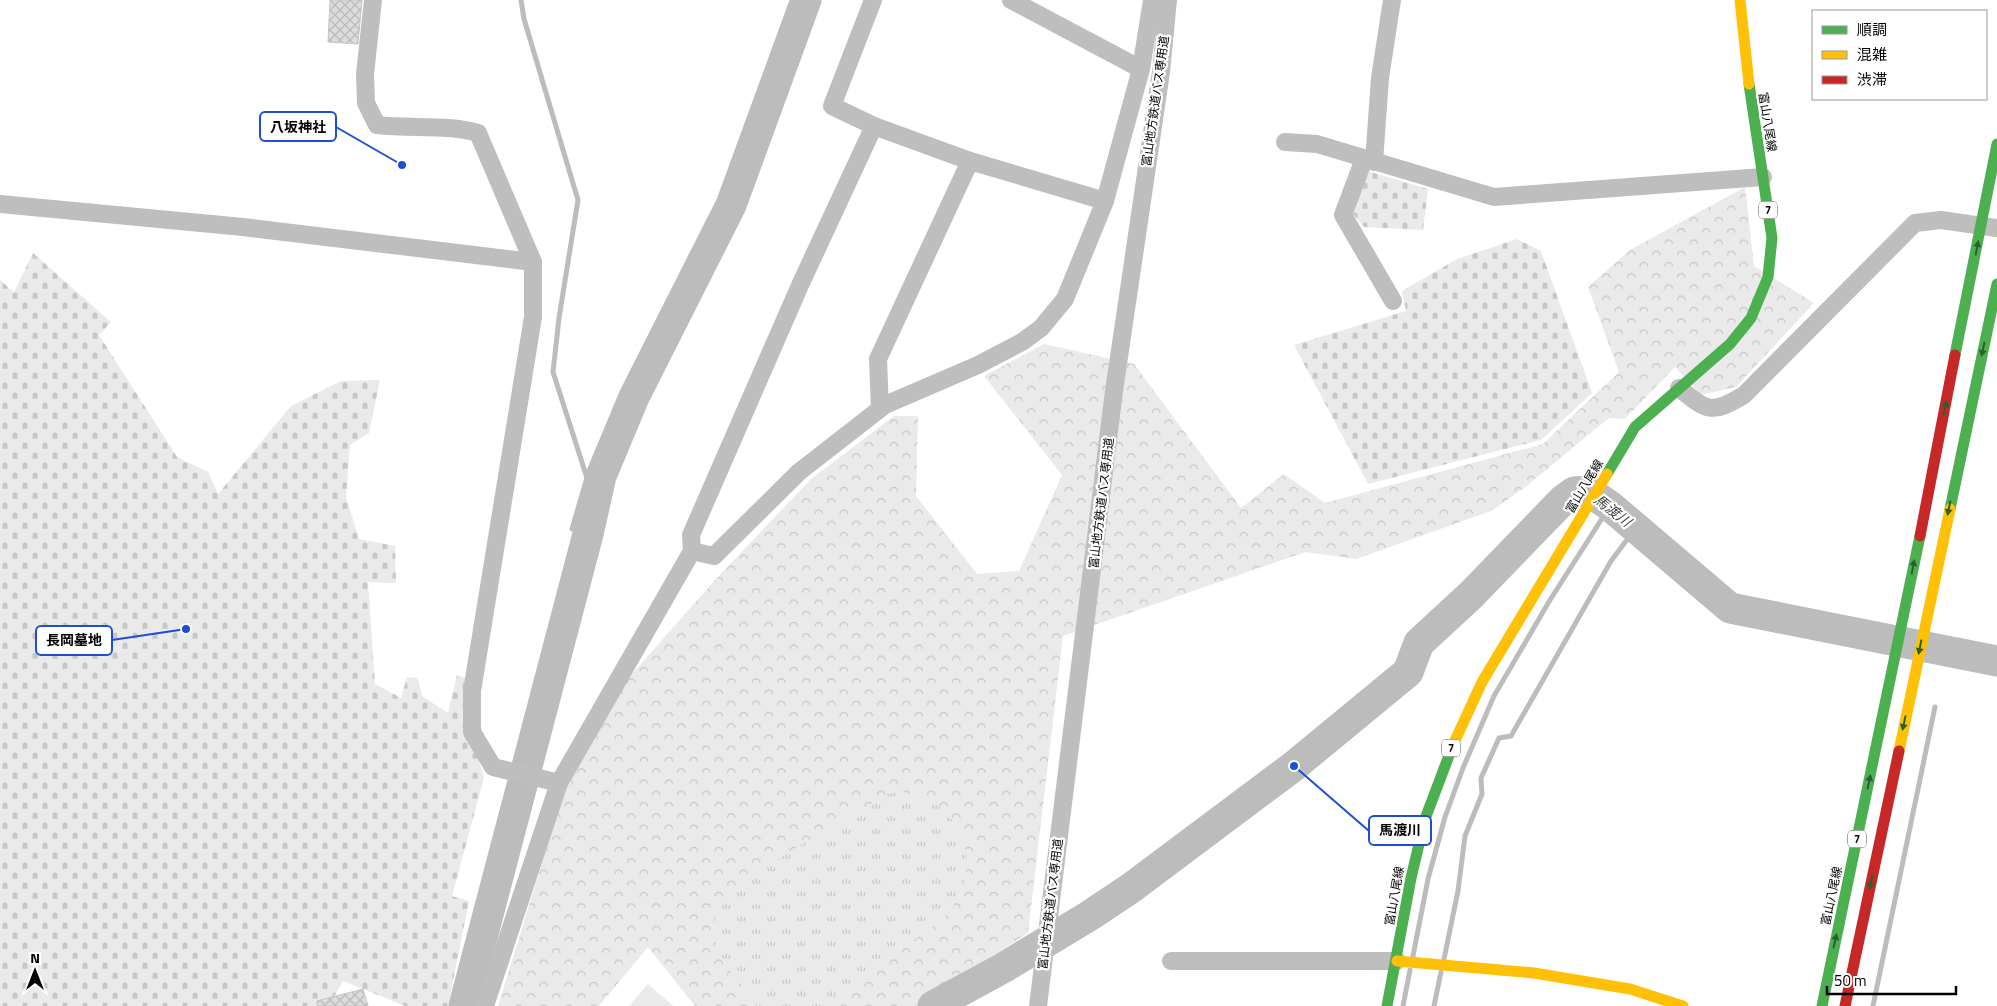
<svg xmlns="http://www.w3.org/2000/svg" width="1997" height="1006" font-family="'Titillium Web','Noto Sans JP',sans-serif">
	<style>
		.forest { fill: url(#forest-crowns) }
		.cemetery { fill: url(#cemetery-stones) }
		.park { fill: url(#park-tufts) }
		.pitch { fill: #eaeaea }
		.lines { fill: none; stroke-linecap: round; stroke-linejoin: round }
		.stream { stroke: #bcbcbc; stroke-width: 5 }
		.river { stroke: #bcbcbc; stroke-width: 31 }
		.building { fill: url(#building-cross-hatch); stroke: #c5c5c5 }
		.street { stroke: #bebebe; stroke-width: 18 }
		.fast { stroke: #4caf50; stroke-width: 11 }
		.slow { stroke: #ffc107; stroke-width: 11 }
		.jam { stroke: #c62828; stroke-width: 11 }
		.oneway { fill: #2a602c }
		.labels { text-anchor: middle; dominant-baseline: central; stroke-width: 4.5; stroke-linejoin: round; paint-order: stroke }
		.shield { fill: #fff; stroke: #4c4c4c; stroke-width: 1 }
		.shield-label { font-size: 11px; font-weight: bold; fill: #000 }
		.street-label { font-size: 12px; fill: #000; stroke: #fff }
		.water-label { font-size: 14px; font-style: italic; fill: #404040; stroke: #fff }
		.leader { fill: none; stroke: #1d4ed8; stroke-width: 2 }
		.callout-dot { fill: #1d4ed8; stroke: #fff; stroke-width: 2 }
		.callout { fill: #fff; stroke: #1d4ed8; stroke-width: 2 }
		.callout-label { font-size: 14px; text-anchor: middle; font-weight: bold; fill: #000 }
	</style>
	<defs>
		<pattern id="forest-crowns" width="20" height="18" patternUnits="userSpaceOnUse" patternTransform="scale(1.25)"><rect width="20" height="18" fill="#eaeaea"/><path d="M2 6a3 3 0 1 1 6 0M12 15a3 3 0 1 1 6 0" fill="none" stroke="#c7c7c7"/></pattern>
		<pattern id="cemetery-stones" width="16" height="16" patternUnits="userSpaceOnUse" patternTransform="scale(1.25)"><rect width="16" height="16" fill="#eaeaea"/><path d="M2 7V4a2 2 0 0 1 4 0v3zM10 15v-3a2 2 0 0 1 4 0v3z" fill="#c7c7c7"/></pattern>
		<pattern id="park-tufts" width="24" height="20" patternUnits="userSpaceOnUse" patternTransform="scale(1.25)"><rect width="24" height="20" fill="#eaeaea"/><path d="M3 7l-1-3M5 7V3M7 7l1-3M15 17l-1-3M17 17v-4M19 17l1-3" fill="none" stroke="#c7c7c7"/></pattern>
		<pattern id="building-cross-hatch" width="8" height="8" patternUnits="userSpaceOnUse" patternTransform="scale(1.25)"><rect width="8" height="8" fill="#dcdcdc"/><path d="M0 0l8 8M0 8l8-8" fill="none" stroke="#bbb"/></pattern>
	</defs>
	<rect width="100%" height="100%" fill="#fff"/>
	<polygon class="forest" points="1745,187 1754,266 1814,303 1736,387 1701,395 1675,367 1625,419 1609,418 1524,488 1491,511 1356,559 1305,552 1063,636 1028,933 916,1006 695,1006 648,947 599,1006 498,1006 565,789 631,675 717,578 811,479 894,416 918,416 916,496 977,574 1019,571 1062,475 984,376 1044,344 1134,364 1241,508 1284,474 1325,503 1543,444 1619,372 1588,287 1630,250"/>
	<g class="cemetery">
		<polygon points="1364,170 1428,189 1423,230 1364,227 1351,212"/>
		<polygon points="1517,239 1541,251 1592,393 1541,440 1368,484 1294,345 1406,311 1402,291 1457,259"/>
		<polygon points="33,253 111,322 99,335 177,457 208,472 218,494 291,406 341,381 380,380 369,433 350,445 346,497 359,539 395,546 396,583 368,582 375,684 401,698 407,677 418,679 422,696 448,713 457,675 469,680 477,754 484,778 452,896 469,901 448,1006 405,1006 343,981 329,1006 0,1006 0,280 14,292"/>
	</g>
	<path class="park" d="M902,792C917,796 933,800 944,811C977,842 972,890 942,920L821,1006H757L738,979L725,966L714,946L712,926L719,905L727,894L791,851L887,794Z"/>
	<polygon class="pitch" points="648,984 673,1006 629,1006"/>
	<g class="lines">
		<g class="stream">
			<polyline points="521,0 524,19 578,200 559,318 553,372 587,478 572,529 588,534"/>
			<polyline points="1413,956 1428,879 1445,817 1463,768 1494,696 1550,600 1610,506"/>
			<polyline points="1444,959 1458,891 1465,836 1482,794 1481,778 1499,738 1511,736 1611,561 1626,541 1640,531"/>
			<polyline points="1403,1006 1410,970"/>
			<polyline points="1434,1006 1441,972"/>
			<polyline points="1873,1006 1935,707"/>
		</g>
		<g class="river">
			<polyline points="464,1006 588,534 601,476 634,397 731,205 806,0"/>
			<polyline points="933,1006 1003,968 1089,916 1131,888 1294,766 1408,672 1419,643 1471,595 1563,500 1574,492 1588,491 1610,506 1730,608 1997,661"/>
		</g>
	</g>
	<g class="building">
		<polygon points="330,0 362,0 358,44 328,42"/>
		<polygon points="363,989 368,1006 317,1006 317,1001"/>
	</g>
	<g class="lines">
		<g class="street">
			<path d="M373,0L365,74L366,103L377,125C411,129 447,124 478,133L533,262V317L472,691V732L493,767L559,783"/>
			<polyline points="873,0 832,106 874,126"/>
			<polyline points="1011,0 1141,69"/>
			<polyline points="1285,142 1317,144 1494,197 1763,177"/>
			<polyline points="1364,159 1343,215 1393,301"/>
			<polyline points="1374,162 1380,78 1392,0"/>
			<polyline points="0,204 243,227 533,262"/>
			<path d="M1679,388C1707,411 1711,415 1744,395L1915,223L1941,220L1997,228"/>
			<polyline points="880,409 878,359 970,161"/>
			<polyline points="692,551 714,556 799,472 885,405 978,365 1022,342 1041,328 1065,299 1105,201 1141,69 1152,0"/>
			<polyline points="1171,961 1397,961"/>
			<polyline points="485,1006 559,783 692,551 691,535 801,283 874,126 970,161 1105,201"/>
			<polyline points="1038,1006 1114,391 1161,72 1168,0"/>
		</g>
		<g class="fast">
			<polyline points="1955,355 1997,144"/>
			<polyline points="1607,474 1635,427 1730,344 1751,318 1768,277 1772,238 1749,84"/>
			<polyline points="1950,509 1997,284"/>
			<polyline points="1387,1006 1411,878 1425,819 1453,745"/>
			<polyline points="1822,1006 1920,536"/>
		</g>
		<g class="slow">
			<polyline points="1740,0 1749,84"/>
			<polyline points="1453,745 1482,682 1607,474"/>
			<polyline points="1899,751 1950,509"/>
			<polyline points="1397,961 1534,973 1630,989 1683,1006"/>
		</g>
		<g class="jam">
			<polyline points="1920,536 1955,355"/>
			<polyline points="1845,1006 1899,751"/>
		</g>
	</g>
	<defs><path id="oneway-solid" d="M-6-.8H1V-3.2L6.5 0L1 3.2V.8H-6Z" transform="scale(1.25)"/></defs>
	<g class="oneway">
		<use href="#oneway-solid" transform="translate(1977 248) rotate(-79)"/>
		<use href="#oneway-solid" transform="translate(1983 349) rotate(102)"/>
		<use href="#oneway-solid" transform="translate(1945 408) rotate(-79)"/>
		<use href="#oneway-solid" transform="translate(1949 508) rotate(102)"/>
		<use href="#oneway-solid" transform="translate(1913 567) rotate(-79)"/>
		<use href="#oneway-solid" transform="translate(1920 647) rotate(101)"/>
		<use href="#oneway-solid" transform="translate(1904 723) rotate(102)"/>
		<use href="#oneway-solid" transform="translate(1869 782) rotate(-78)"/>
		<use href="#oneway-solid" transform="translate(1871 882) rotate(102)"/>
		<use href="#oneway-solid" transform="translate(1835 941) rotate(-78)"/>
	</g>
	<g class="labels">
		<g class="shield">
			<rect x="1759" y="201.5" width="18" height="17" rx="4"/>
			<rect x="1442" y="739.5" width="18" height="17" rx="4"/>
			<rect x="1848" y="830.5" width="18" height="17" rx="4"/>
		</g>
		<g class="shield-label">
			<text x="1768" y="210">7</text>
			<text x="1451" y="748">7</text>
			<text x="1857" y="839">7</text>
		</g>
		<g class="street-label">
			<text transform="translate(1155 101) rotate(-82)">富山地方鉄道バス専用道</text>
			<text transform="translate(1768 122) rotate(81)">富山八尾線</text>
			<text transform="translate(1584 486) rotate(-59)">富山八尾線</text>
			<text transform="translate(1101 503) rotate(-83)">富山地方鉄道バス専用道</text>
			<text transform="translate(1394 896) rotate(-80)">富山八尾線</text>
			<text transform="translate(1831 896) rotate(-78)">富山八尾線</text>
			<text transform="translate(1050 904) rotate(-83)">富山地方鉄道バス専用道</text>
		</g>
		<g class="water-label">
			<text transform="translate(1613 510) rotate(38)">馬渡川</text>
		</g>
	</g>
	<path class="leader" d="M402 165L336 127M186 629L112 640M1294 766L1369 831"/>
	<g class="callout-dot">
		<circle cx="402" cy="165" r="5"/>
		<circle cx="186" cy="629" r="5"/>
		<circle cx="1294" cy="766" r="5"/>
	</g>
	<g class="callout">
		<rect x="260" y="112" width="76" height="29" rx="5"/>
		<rect x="36" y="626" width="76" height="29" rx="5"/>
		<rect x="1369" y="816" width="62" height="29" rx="5"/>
	</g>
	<g class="callout-label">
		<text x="298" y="132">八坂神社</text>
		<text x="74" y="645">長岡墓地</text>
		<text x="1400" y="835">馬渡川</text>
	</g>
	<rect x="1812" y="10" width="175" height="90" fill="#ffffff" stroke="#999999"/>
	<rect x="1822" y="26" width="25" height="8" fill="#4caf50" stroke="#999999"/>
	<text x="1857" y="35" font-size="15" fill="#000000">順調</text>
	<rect x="1822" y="51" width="25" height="8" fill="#ffc107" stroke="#999999"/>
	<text x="1857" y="60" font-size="15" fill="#000000">混雑</text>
	<rect x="1822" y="76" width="25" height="8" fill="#c62828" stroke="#999999"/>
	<text x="1857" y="85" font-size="15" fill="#000000">渋滞</text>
	<g transform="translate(35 971)" stroke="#ffffff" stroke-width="4" paint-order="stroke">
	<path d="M0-4L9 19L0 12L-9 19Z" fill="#000000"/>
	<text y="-8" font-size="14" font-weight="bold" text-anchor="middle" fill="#000000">N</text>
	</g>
	<path d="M1827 986v8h129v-8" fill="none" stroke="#000000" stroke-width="2.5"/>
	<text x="1834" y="986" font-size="15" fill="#000000" stroke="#ffffff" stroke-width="4" paint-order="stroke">50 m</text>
</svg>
